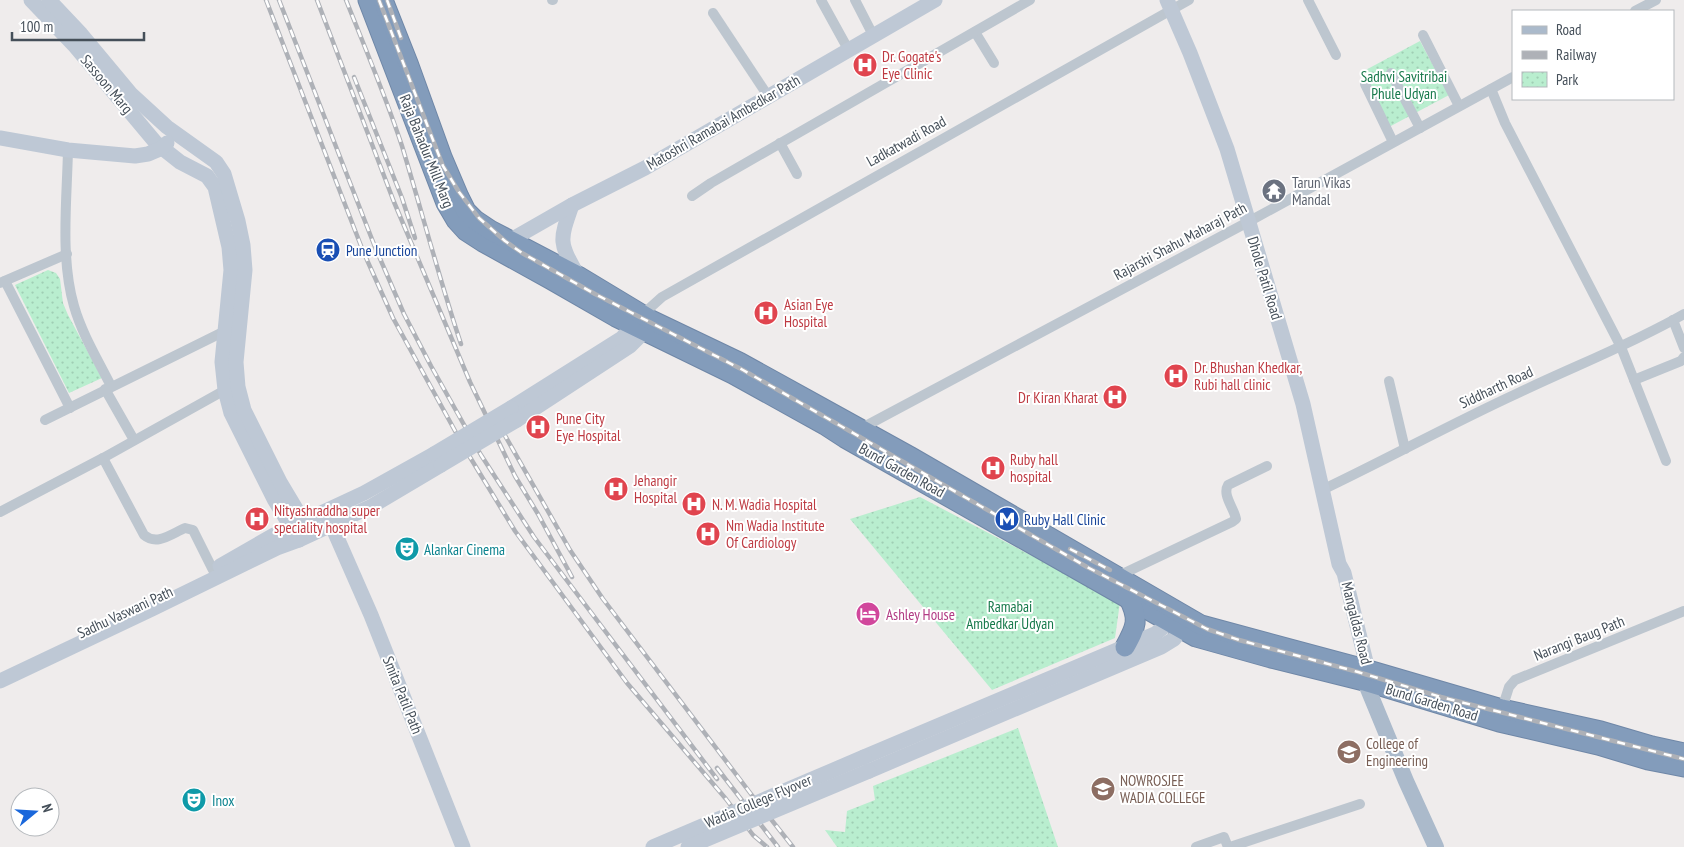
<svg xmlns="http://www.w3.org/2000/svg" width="1684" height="847" font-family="'PT Sans Narrow',sans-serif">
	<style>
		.park { fill: url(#park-dots) }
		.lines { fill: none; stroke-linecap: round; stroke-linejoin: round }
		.highway-casing { stroke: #6f87a7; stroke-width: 21 }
		.street { stroke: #bdc6cf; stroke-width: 10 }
		.secondary { stroke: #bec8d5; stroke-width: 15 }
		.primary { stroke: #abbacb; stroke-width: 16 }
		.highway { stroke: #839cbb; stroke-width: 19 }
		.rail-casing { stroke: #aeb1b7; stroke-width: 4.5 }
		.rail { stroke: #fff; stroke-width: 2.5; stroke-dasharray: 8; stroke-linecap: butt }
		.secondary-bridge { stroke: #bec8d5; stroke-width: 15 }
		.labels { text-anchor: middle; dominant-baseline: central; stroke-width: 4; stroke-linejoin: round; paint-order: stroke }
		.health-label { font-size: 15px; fill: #be3a42; stroke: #fff; text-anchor: start }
		.park-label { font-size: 15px; fill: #17794b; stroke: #fff }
		.street-label { font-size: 15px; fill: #454f59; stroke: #fff }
		.worship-label { font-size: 15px; fill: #5b616d; stroke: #fff; text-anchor: start }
		.transit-label { font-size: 15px; fill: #164399; stroke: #fff; text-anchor: start }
		.culture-label { font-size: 15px; fill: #0d838f; stroke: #fff; text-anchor: start }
		.hotel-label { font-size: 15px; fill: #b23c85; stroke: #fff; text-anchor: start }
		.education-label { font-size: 15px; fill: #785e54; stroke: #fff; text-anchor: start }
	</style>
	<defs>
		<pattern id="park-dots" width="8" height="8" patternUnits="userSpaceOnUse" patternTransform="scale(1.25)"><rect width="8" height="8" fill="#b9eecf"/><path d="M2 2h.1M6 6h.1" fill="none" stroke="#a0ceb4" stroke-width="1.8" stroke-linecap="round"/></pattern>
	</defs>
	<rect width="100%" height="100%" fill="#efecec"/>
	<g class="park">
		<polygon points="1420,41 1449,95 1389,127 1360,73"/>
		<polygon points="48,270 56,273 60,279 63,303 68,315 102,378 69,393 15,285"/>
		<polygon points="920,497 1120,602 1115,638 992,690 850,519"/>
		<polygon points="1018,728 1058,847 837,847 825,830 845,832 847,811 875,800 873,786"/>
	</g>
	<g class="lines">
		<defs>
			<g id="highway">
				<polyline points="368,0 446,203 456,220 466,231 483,242 550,279 616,317 733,374 825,425 845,438 1196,637 1271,658 1364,681 1499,722 1598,745 1648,760 1684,767"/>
				<polyline points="383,0 408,63 442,157 459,197 466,211 475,220 490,230 578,276 651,320 739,362 806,399 911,457 1201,625 1368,670 1502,709 1601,731 1652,746 1684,753"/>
				<path d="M1125,647C1136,627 1140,619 1128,597"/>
			</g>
		</defs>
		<use href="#highway" class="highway-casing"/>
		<g class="street">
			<polyline points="552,0 553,0"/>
			<polyline points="821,0 848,49"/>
			<polyline points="855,0 873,35"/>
			<polyline points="1308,0 1336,55"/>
			<polyline points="1635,11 1656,0"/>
			<polyline points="713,13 768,96"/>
			<polyline points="975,32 994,63"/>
			<polyline points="1423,35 1459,106"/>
			<polyline points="1391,73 1420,128"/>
			<polyline points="1365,84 1393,142"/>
			<polyline points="1491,89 1505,123 1621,347 1666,461"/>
			<polyline points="780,143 797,174"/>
			<path d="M68,150C67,199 60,258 74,306C82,334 98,360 111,386"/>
			<polyline points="692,196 711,183 1030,0"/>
			<polyline points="5,281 70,408"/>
			<polyline points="0,283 67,254"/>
			<polyline points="642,315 662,297 1189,0"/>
			<polyline points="1673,320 1684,348"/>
			<polyline points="1634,380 1681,361 1684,357"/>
			<polyline points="1389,381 1405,449"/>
			<polyline points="105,389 134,440"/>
			<polyline points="45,420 225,331"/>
			<polyline points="860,429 1248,222 1513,77"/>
			<path d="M103,458L144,535C157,546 171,534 185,528L193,530L213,570"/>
			<path d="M1322,490C1387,459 1451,424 1516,394C1572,367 1630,345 1684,314"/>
			<polyline points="0,512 103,458 225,390"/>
			<path d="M1116,577L1232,522L1236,519C1234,508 1222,495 1228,485L1267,466"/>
			<polyline points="1502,709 1509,687 1515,680 1684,611"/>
			<polyline points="1196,847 1224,837 1228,847"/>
			<polyline points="1230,847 1360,804"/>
		</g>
		<g class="secondary">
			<polyline points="31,0 74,45 156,143 180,162 207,176 215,187 229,247 231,270 222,362 225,390 231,413 274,499 299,540"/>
			<polyline points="49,0 81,34 131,94 167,127 216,162 224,174 238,221 243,245 245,270 236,362 238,387 244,410 280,482 311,534"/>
			<polyline points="1167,0 1190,53 1227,149 1303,404 1339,564 1344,573 1368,670"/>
			<polyline points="0,138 68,150 135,156 148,154 162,148 167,143"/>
			<path d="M572,205C559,242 559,242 578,276"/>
			<polyline points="509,241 572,205 645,168 935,0"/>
			<polyline points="511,408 622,338 640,318"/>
			<polyline points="517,420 630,346 644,332 650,321"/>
			<polyline points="328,517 371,615 463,847"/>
			<polyline points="220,566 274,535 364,493 434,454"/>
			<polyline points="0,681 152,609 277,548 299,540 372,506 441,465"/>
			<polyline points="864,757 1155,634 1165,626 1171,612"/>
			<polyline points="869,771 1161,647 1174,639 1187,621"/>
		</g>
		<polyline class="primary" points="1361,672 1406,781 1436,847"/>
		<use href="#highway" class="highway"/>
		<defs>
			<g id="rail">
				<polyline points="266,0 363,251 393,318 465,449 515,531 627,683 726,799 753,835 767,847"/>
				<polyline points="279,0 375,247 404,314 431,366 481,455 534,537 717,779"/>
				<polyline points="317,0 394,202 470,382 515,476 538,514 572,577"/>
				<path d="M346,0C365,48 386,97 402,146C422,212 439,278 461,344"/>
				<polyline points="379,0 443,166 459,192 479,218 505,241 522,253 595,294 743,370 1087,567 1207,629 1239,640 1358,672 1441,697 1684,759"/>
				<polyline points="387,0 401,38"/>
				<polyline points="354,77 402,198 415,238"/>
				<polyline points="495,418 570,550 603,599 751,794 793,847"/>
				<polyline points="1070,549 1110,570"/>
				<polyline points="717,768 778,847"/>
			</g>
		</defs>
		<use href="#rail" class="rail-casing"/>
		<use href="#rail" class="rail"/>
		<g class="secondary-bridge">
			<polyline points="434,454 511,408"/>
			<polyline points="441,465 517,420"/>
			<polyline points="653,847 864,757"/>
			<polyline points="688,847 869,771"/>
		</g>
	</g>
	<defs>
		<symbol id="hospital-disc" viewBox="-11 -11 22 22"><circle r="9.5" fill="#e0444e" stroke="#fff"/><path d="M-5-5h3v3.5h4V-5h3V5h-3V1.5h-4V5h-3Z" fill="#fff"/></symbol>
		<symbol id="temple-disc" viewBox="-11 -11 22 22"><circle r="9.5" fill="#6b7280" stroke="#fff"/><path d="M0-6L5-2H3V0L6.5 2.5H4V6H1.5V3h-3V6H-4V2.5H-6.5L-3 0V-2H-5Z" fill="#fff"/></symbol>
		<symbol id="station-disc" viewBox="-11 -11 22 22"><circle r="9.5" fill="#1a4fb4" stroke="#fff"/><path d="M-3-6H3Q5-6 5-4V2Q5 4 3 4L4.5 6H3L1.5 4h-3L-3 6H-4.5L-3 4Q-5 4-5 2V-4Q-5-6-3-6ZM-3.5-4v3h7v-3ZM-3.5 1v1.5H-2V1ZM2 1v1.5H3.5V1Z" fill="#fff"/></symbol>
		<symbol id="metro-disc" viewBox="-11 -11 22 22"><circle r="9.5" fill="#1a4fb4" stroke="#fff"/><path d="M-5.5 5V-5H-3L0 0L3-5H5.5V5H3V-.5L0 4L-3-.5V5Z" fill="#fff"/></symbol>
		<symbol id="theatre-disc" viewBox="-11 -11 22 22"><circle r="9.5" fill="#0f9aa8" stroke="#fff"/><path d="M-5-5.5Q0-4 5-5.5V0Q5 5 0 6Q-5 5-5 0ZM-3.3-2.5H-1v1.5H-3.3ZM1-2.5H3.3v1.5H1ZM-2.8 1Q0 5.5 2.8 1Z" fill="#fff"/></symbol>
		<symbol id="hotel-disc" viewBox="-11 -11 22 22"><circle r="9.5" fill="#d1479c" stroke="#fff"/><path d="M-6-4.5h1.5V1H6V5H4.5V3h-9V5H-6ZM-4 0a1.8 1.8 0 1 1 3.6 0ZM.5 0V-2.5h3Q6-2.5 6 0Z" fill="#fff"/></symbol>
		<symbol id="university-disc" viewBox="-11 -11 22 22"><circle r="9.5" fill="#8d6e63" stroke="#fff"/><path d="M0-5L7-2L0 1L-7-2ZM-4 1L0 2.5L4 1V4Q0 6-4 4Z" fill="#fff"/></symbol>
	</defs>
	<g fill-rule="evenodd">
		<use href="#hospital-disc" x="851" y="51" width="28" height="28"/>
		<use href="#temple-disc" x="1260" y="177" width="28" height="28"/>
		<use href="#station-disc" x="314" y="236" width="28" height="28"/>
		<use href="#hospital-disc" x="752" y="299" width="28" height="28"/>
		<use href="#hospital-disc" x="1162" y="362" width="28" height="28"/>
		<use href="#hospital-disc" x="1101" y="383" width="28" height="28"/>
		<use href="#hospital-disc" x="524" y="413" width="28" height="28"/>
		<use href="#hospital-disc" x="979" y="454" width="28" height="28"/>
		<use href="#hospital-disc" x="602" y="475" width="28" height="28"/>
		<use href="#hospital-disc" x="680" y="490" width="28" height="28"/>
		<use href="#hospital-disc" x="243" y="505" width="28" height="28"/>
		<use href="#metro-disc" x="993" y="505" width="28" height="28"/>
		<use href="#hospital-disc" x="694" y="520" width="28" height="28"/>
		<use href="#theatre-disc" x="393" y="535" width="28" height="28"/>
		<use href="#hotel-disc" x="854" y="600" width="28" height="28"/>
		<use href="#university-disc" x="1335" y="738" width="28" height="28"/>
		<use href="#university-disc" x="1089" y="775" width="28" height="28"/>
		<use href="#theatre-disc" x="180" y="786" width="28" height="28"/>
	</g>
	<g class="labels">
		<g class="health-label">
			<text x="882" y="56">Dr. Gogate's<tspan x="882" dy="17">Eye Clinic</tspan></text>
			<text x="784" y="304">Asian Eye<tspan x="784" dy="17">Hospital</tspan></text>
			<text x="1194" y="367">Dr. Bhushan Khedkar,<tspan x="1194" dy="17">Rubi hall clinic</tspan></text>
			<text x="1098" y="397" text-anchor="end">Dr Kiran Kharat</text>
			<text x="556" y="418">Pune City<tspan x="556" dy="17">Eye Hospital</tspan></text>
			<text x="1010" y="459">Ruby hall<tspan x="1010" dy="17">hospital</tspan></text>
			<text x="634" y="480">Jehangir<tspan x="634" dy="17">Hospital</tspan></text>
			<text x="712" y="504">N. M. Wadia Hospital</text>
			<text x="274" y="510">Nityashraddha super<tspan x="274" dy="17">speciality hospital</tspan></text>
			<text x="726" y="525">Nm Wadia Institute<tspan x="726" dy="17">Of Cardiology</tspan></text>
		</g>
		<g class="park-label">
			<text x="1404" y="76">Sadhvi Savitribai<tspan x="1404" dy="17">Phule Udyan</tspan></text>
			<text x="1010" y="606">Ramabai<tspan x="1010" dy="17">Ambedkar Udyan</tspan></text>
		</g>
		<g class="street-label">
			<text transform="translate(107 84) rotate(50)">Sassoon Marg</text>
			<text transform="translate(723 122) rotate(-30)">Matoshri Ramabai Ambedkar Path</text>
			<text transform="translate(906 141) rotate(-29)">Ladkatwadi Road</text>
			<text transform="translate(427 151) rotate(68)">Raja Bahadur Mill Marg</text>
			<text transform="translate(1180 241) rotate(-28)">Rajarshi Shahu Maharaj Path</text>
			<text transform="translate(1265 278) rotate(73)">Dhole Patil Road</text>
			<text transform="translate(1496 387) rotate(-25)">Siddharth Road</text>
			<text transform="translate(902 470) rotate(29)">Bund Garden Road</text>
			<text transform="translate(125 612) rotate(-25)">Sadhu Vaswani Path</text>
			<text transform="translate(1357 623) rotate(76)">Mangaldas Road</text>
			<text transform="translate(1579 638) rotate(-22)">Narangi Baug Path</text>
			<text transform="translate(403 695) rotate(68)">Smita Patil Path</text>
			<text transform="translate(1432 702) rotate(17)">Bund Garden Road</text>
			<text transform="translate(758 801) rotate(-23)">Wadia College Flyover</text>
		</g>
		<g class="worship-label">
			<text x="1292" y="182">Tarun Vikas<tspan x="1292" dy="17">Mandal</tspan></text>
		</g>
		<g class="transit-label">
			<text x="346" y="250">Pune Junction</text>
			<text x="1024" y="519">Ruby Hall Clinic</text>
		</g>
		<g class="culture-label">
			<text x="424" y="549">Alankar Cinema</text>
			<text x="212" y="800">Inox</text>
		</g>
		<g class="hotel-label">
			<text x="886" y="614">Ashley House</text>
		</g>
		<g class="education-label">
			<text x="1366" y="743">College of<tspan x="1366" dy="17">Engineering</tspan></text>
			<text x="1120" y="780">NOWROSJEE<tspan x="1120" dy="17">WADIA COLLEGE</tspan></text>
		</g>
	</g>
	<rect x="1512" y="10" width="162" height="90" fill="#ffffff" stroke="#b5b9bd"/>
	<rect x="1522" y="26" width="25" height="8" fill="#abbacb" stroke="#b5b9bd"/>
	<text x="1556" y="35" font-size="15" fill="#454f59">Road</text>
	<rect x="1522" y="51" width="25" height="8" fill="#aeb1b7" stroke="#b5b9bd"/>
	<text x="1556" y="60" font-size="15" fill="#454f59">Railway</text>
	<rect x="1522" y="72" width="25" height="15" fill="url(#park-dots)" stroke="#b5b9bd"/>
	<text x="1556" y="85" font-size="15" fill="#454f59">Park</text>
	<g transform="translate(35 812) rotate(72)"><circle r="24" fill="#ffffff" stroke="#b5b9bd"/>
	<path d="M0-4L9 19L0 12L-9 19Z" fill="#1a67db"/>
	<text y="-8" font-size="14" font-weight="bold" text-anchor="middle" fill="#454f59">N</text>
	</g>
	<path d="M12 32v8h132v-8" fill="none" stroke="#454f59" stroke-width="2.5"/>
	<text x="20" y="32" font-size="15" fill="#454f59" stroke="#ffffff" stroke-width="4" paint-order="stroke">100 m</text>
</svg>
